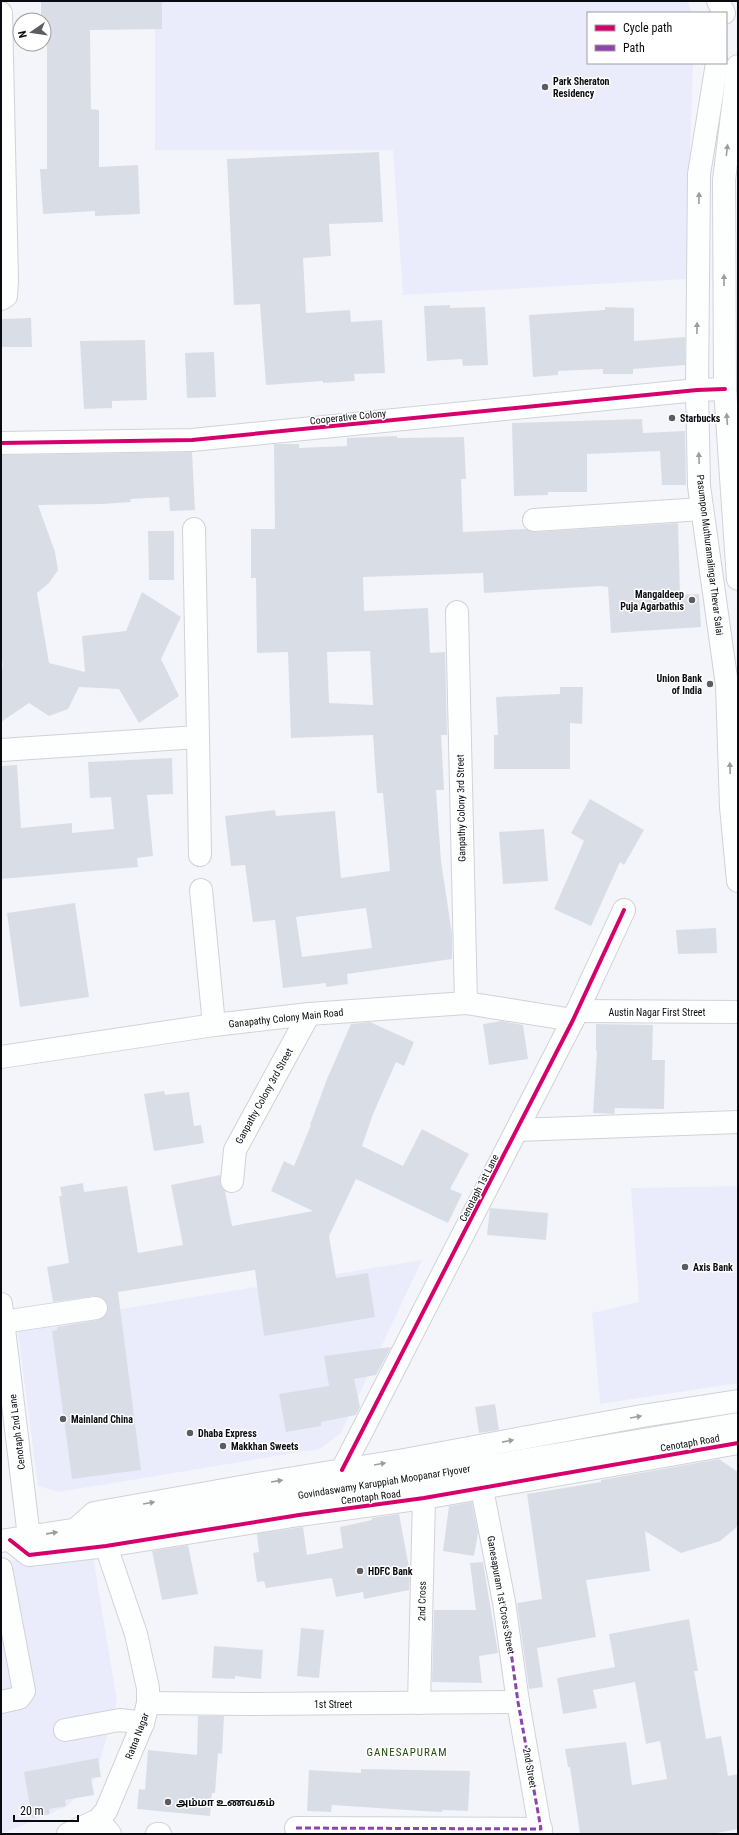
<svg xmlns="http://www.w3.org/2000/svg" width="739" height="1835" font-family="'Roboto Condensed','Noto Sans Tamil',sans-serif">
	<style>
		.built { fill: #eaecfc }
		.building { fill: #d9dee6; fill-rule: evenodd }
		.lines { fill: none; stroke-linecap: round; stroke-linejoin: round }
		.minor-casing { stroke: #d1d2d7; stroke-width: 24 }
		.major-casing { stroke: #d1d2d7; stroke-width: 24 }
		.minor { stroke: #fdfefe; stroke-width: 22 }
		.major { stroke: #fdfefe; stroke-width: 22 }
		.quiet { stroke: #8e44ad; stroke-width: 3; stroke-dasharray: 6 3; stroke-linecap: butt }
		.cycleway-casing { stroke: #fff; stroke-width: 6 }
		.cycleway { stroke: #d6006c; stroke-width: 4 }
		.oneway { fill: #9c9d9f }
		.poi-dot { fill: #5c5d62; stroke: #fff; stroke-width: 1.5 }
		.labels { text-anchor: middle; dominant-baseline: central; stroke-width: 3; stroke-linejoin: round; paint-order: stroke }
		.poi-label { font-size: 10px; font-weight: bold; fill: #0a0b10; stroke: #fff; text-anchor: start }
		.street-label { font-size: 10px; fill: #0a0b10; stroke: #fff }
		.neighbourhood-label { font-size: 11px; letter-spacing: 1px; fill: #244a0b; stroke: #fff }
	</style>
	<rect width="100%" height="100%" fill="#f4f5fa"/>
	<g class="built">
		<polygon points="155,1 687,1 693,13 588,13 588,63 693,63 686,279 403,295 393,150 155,150"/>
		<polygon points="738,1186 738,1383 600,1404 592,1313 639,1302 631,1188"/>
		<polygon points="422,1260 341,1433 320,1449 58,1492 38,1486 17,1326"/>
		<polygon points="72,1551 93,1556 117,1701 95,1779 66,1807 1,1834 1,1562"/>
	</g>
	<g class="building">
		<polygon points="41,1 162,1 162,29 90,30 91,109 99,110 99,167 138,165 140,214 95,216 95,211 43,214 40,169 47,169 47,30 44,30 44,20 41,20"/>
		<polygon points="379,152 383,222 329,224 331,256 303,258 306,313 350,310 351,322 382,320 385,373 354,374 355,381 323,383 323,381 266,385 260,304 234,305 227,159"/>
		<polygon points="450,305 450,308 485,307 488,365 463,366 462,359 427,361 424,306"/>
		<polygon points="605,307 634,308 634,341 685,337 685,365 633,369 633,374 603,374 603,369 558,371 558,375 533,377 529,315 605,310"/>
		<polygon points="31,318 32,347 1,347 1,319"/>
		<polygon points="145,340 147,400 112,401 112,408 84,409 80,341"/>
		<polygon points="214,352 216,397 187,398 185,353"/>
		<polygon points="642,419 643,433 685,431 686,485 662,485 660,451 587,454 587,492 548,492 548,495 514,496 512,423"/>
		<path d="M397,436V438L464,437L466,479H461L463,532L526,529L535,532L678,523L680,595L699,594L701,627L611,633L608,587L601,586L484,593L483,573L363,577L364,611L428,608L430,653L445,652L447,735H441L444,790H436L441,861L452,934V959L347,974L348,984L326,987V983L283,988L275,920L253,922L245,865L231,866L225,816L275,810L276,816L335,811L341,878L390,871L383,793H377L373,735L291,738L288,652L257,653L256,578H251V529H275L274,444H299V448L347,446V438ZM370,651L373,705L329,703L327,652ZM366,908L372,948L302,957L296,917Z"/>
		<polygon points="192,452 195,510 170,511 169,497 130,499 131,502 102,504 38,505 55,552 58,570 49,583 37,593 49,663 85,672 82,636 126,631 142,592 181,617 161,659 179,696 139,723 119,689 79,687 68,709 49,716 29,703 1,722 1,668 3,667 1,652 1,455"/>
		<polygon points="148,531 174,531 174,580 149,580"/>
		<polygon points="560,687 583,687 582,724 570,723 570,769 494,769 494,735 498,735 496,697 560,694"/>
		<polygon points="172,758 173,794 147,795 153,856 137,858 138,867 1,879 1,766 17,765 21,828 72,823 72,833 114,829 111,797 90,798 88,762"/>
		<polygon points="590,799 644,830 624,865 620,862 591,926 554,909 584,841 571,833"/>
		<polygon points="544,829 548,881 503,884 499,832"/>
		<polygon points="75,903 89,997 20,1007 7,913"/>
		<polygon points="716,928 717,953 678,954 676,930"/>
		<polygon points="502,1021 523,1025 528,1059 489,1065 483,1024"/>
		<polygon points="370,1022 414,1042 404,1066 396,1062 373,1114 362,1146 403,1166 422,1129 469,1154 450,1189 462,1194 448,1223 356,1179 329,1236 336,1278 368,1273 375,1317 264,1336 255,1270 118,1292 141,1470 72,1479 52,1331 57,1330 57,1327 98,1320 103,1318 107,1313 108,1307 105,1300 101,1297 95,1296 53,1302 47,1267 69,1263 59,1196 62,1196 60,1187 83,1183 84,1192 127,1186 138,1253 183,1245 171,1185 220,1175 221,1186 225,1191 232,1226 313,1211 271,1191 284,1161 294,1166 311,1125 310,1125 327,1079 351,1024"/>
		<polygon points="596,1024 653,1025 652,1060 665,1060 664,1109 615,1108 614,1114 593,1113 597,1051 596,1051"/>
		<polygon points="164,1091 165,1095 189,1092 194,1126 201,1125 204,1143 154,1151 144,1094"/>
		<polygon points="490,1208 548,1213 546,1240 487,1235"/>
		<polygon points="391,1347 376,1375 354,1379 360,1407 356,1415 321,1422 321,1426 286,1432 279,1394 329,1386 324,1356"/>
		<polygon points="495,1404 499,1430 479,1433 475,1407"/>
		<polygon points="719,1459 738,1472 738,1526 720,1541 681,1553 645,1531 650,1571 586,1580 596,1637 537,1648 543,1687 529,1689 517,1603 542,1599 527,1494 601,1482 601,1480"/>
		<polygon points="472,1502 478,1533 474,1556 443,1551 449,1506"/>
		<polygon points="399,1514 410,1573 409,1590 364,1599 363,1592 336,1597 332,1578 266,1588 264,1581 257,1582 253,1553 259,1552 257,1534 303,1527 307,1555 343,1548 340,1527 372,1520 372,1518"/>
		<polygon points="188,1545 198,1594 162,1600 152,1551"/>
		<polygon points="483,1562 498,1653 479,1656 482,1683 432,1682 434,1610 476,1610 470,1563"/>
		<polygon points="689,1619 698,1671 694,1671 706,1739 721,1736 728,1776 738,1774 738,1829 712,1834 580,1834 570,1767 568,1767 565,1749 626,1742 632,1785 667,1779 660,1741 646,1744 635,1682 593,1690 597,1708 563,1714 557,1678 615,1667 609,1634"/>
		<polygon points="301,1628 324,1630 319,1678 297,1676"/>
		<polygon points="214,1646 263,1650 261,1679 235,1676 235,1679 212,1678"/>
		<polygon points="198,1716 224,1716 222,1754 218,1753 215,1793 212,1793 210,1816 137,1809 139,1789 145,1790 148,1750 197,1755"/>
		<polygon points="98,1758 101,1777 91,1778 94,1795 65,1800 66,1806 49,1809 50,1814 32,1818 24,1772"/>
		<polygon points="361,1769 470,1771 468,1811 442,1810 442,1812 422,1811 332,1805 331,1812 307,1811 309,1770 361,1773"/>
	</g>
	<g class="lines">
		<defs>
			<g id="minor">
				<polyline points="1,13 7,281 6,296 1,299"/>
				<polyline points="1,443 192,440 697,390 725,389"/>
				<polyline points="534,520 702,509"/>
				<polyline points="457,612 466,1003"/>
				<polyline points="198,737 200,855"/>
				<polyline points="1,750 198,737 194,529"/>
				<polyline points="201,890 214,1025"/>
				<polyline points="577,1011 738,1012"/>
				<polyline points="1,1057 214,1025 309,1014 466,1003 573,1020"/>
				<polyline points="517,1130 738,1122"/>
				<polyline points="232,1181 235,1150 309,1014"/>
				<polyline points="1,1304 29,1537"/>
				<polyline points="3,1322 96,1308"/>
				<polyline points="342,1470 573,1020 624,910"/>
				<polyline points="482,1489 504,1602 518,1702 541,1834"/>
				<polyline points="75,1530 94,1513 252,1485 404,1460 642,1416 738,1401"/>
				<polyline points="10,1540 29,1555 106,1546 299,1515 424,1498 738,1443"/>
				<polyline points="1,1569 24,1691 19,1698 1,1702"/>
				<polyline points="148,1703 247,1704 518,1702"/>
				<polyline points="419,1703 424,1498"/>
				<polyline points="65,1730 120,1720 143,1723"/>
				<polyline points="98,1820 110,1834"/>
				<polyline points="296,1828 541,1829"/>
				<polyline points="68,1834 98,1820 106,1811 143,1723 148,1703 148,1688 136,1634 106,1546"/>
				<polyline points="157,1834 160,1834"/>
			</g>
			<g id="major">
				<polyline points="718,1 724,13"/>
				<polyline points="717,63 699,174 697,390 699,486 727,685 731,807 738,881"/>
				<polyline points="738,66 724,180 725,389 738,579"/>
				<polyline points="1,1541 508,1463 738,1424"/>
			</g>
		</defs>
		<use href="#minor" class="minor-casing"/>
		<use href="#major" class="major-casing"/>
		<use href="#minor" class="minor"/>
		<use href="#major" class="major"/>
		<polyline class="quiet" points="296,1828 541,1829 518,1702 504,1602"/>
		<defs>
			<g id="cycleway">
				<polyline points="1,443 192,440 697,390 725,389"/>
				<polyline points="342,1470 573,1020 624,910"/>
				<polyline points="10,1540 29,1555 106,1546 299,1515 424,1498 738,1443"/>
			</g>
		</defs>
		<use href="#cycleway" class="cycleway-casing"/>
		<use href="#cycleway" class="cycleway"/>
	</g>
	<defs><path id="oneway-solid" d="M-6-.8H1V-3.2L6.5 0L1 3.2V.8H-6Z"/></defs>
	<g class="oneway">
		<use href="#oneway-solid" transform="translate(727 150) rotate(-83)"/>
		<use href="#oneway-solid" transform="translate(699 198) rotate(-89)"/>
		<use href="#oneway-solid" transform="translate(724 280) rotate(-90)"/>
		<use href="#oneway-solid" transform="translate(697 328) rotate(-89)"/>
		<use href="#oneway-solid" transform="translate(727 419) rotate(-94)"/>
		<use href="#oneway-solid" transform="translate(699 458) rotate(-92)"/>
		<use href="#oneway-solid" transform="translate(730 768) rotate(-92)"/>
		<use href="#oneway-solid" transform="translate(636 1417) rotate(-10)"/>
		<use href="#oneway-solid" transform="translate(508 1441) rotate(-11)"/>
		<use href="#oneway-solid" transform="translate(380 1464) rotate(-10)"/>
		<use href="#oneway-solid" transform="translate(277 1481) rotate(-9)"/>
		<use href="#oneway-solid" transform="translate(149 1503) rotate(-10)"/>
		<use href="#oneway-solid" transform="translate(52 1533) rotate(-8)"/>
	</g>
	<g class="poi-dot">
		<circle cx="545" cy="87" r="4"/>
		<circle cx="672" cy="418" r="4"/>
		<circle cx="692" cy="600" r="4"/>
		<circle cx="710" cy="684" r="4"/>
		<circle cx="685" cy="1267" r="4"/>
		<circle cx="63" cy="1419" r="4"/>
		<circle cx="190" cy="1433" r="4"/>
		<circle cx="223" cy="1446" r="4"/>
		<circle cx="360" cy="1571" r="4"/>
		<circle cx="168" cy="1802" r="4"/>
	</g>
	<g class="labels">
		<g class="poi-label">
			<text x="553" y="81">Park Sheraton<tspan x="553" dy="12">Residency</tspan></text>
			<text x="680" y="418">Starbucks</text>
			<text x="684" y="594" text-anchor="end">Mangaldeep<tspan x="684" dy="12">Puja Agarbathis</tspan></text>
			<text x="702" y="678" text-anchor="end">Union Bank<tspan x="702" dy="12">of India</tspan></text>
			<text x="693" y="1267">Axis Bank</text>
			<text x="71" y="1419">Mainland China</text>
			<text x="198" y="1433">Dhaba Express</text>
			<text x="231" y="1446">Makkhan Sweets</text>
			<text x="368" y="1571">HDFC Bank</text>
			<text x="176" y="1802">அம்மா உணவகம்</text>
		</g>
		<g class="street-label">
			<text transform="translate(348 417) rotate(-6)">Cooperative Colony</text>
			<text transform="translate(710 555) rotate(83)">Pasumpon Muthuramalingar Thevar Salai</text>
			<text transform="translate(461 808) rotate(-91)">Ganpathy Colony 3rd Street</text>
			<text x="657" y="1012">Austin Nagar First Street</text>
			<text transform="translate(286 1018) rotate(-6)">Ganapathy Colony Main Road</text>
			<text transform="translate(264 1096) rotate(-61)">Ganpathy Colony 3rd Street</text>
			<text transform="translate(479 1188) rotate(-63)">Cenotaph 1st Lane</text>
			<text transform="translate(17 1432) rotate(-97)">Cenotaph 2nd Lane</text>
			<text transform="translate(690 1443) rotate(-10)">Cenotaph Road</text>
			<text transform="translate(384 1482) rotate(-9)">Govindaswamy Karuppiah Moopanar Flyover</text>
			<text transform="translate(371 1497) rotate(-7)">Cenotaph Road</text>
			<text transform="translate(501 1595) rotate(80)">Ganesapuram 1st Cross Street</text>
			<text transform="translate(422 1601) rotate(-89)">2nd Cross</text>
			<text x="333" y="1704">1st Street</text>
			<text transform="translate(137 1736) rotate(-69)">Ratna Nagar</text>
			<text transform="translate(530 1768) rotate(80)">2nd Street</text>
		</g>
		<g class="neighbourhood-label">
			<text x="407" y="1752">GANESAPURAM</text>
		</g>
	</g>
	<rect width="739" height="1835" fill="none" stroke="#0a0b10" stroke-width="4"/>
	<rect x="587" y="12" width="140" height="52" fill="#ffffff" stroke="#9d9d9f"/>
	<rect x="595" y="25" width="20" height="6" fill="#d6006c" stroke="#9d9d9f"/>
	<text x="623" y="32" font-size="12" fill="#0a0b10">Cycle path</text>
	<rect x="595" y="45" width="20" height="6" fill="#8e44ad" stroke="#9d9d9f"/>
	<text x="623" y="52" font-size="12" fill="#0a0b10">Path</text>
	<g transform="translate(32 32) rotate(257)"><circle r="19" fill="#ffffff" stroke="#9d9d9f"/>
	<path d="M0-3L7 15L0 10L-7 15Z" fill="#5c5d62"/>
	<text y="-6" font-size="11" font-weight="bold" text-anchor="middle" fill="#0a0b10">N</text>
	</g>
	<path d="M14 1815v6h64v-6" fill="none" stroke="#0a0b10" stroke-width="2"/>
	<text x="20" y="1815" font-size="12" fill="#0a0b10" stroke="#ffffff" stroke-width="3" paint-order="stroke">20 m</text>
</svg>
